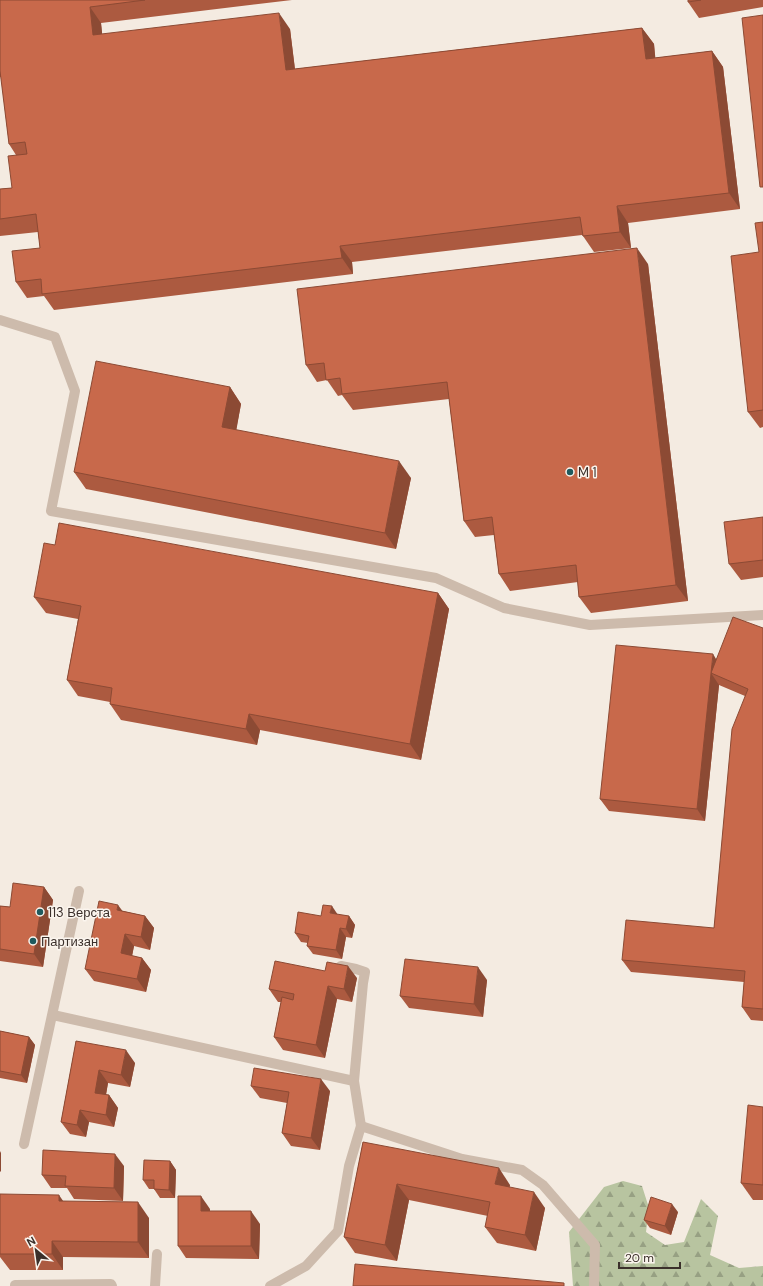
<svg xmlns="http://www.w3.org/2000/svg" width="763" height="1286" font-family="'DM Sans',sans-serif">
	<style>
		.forest { fill: url(#forest-firs) }
		.lines { fill: none; stroke-linecap: round; stroke-linejoin: round }
		.minor { stroke: #cdbbac; stroke-width: 10 }
		.wall { fill: #ac5a40 }
		.shaded-wall { fill: #8c4a34 }
		.building { fill: #c8694b; stroke: #8c4a34 }
		.poi-dot { fill: #1f5a5e; stroke: #fbf5ee; stroke-width: 1.5 }
		.labels { text-anchor: middle; dominant-baseline: central; stroke-width: 3; stroke-linejoin: round; paint-order: stroke }
		.poi-label { font-size: 13px; fill: #3b302b; stroke: #fbf5ee; text-anchor: start }
	</style>
	<defs>
		<pattern id="forest-firs" width="22" height="20" patternUnits="userSpaceOnUse"><rect width="22" height="20" fill="#b8c4a0"/><path d="M5 1l3.5 6h-7zM16 11l3.5 6h-7z" fill="#97a083"/></pattern>
	</defs>
	<rect width="100%" height="100%" fill="#f4ebe1"/>
	<polygon class="forest" points="623,1181 642,1186 649,1208 646,1232 665,1245 684,1242 701,1199 718,1216 710,1255 739,1268 763,1266 763,1286 573,1286 569,1232 604,1187"/>
	<g class="lines">
		<g class="minor">
			<polyline points="0,320 55,337 75,391 51,511 436,578 504,608 590,625 763,615"/>
			<polyline points="341,966 356,969 365,972 363,983 354,1081 361,1126"/>
			<polyline points="53,1015 354,1081"/>
			<polyline points="24,1144 79,891"/>
			<polyline points="15,1285 111,1284 112,1286"/>
			<polyline points="155,1286 157,1254"/>
			<polyline points="270,1286 306,1266 338,1231 349,1166 361,1126 462,1159 522,1170 543,1185 595,1245 594,1286"/>
		</g>
	</g>
	<g class="wall">
		<polygon points="0,0 292,0 101,23 102,34 290,29 295,69 642,28 654,44 655,58 712,51 723,67 740,209 628,223 631,248 594,252 583,236 582,235 352,262 353,274 54,310 44,296 27,298 16,282 40,248 38,232 0,236 0,189 12,188 16,155 9,144 1,77 0,77"/>
		<polygon points="688,0 763,0 763,7 699,18 688,2"/>
		<polygon points="763,222 763,427 760,428 748,412 759,252"/>
		<polygon points="648,264 688,601 591,613 579,597 578,582 510,591 499,574 494,535 475,537 464,521 449,399 353,410 342,395 338,396 327,380 317,382 306,365"/>
		<polygon points="230,387 241,404 236,430 411,478 396,549 86,489 74,472"/>
		<polygon points="763,517 763,577 741,580 729,564"/>
		<polygon points="55,545 438,593 449,609 421,760 260,730 257,745 121,720 110,704 110,702 78,696 67,680 78,619 46,613 34,597"/>
		<polygon points="763,628 763,1021 751,1020 742,1007 744,982 631,972 622,960 714,928 745,696 719,685 705,821 609,811 600,799 716,659"/>
		<polygon points="44,887 53,900 43,967 0,961 0,906 10,907"/>
		<polygon points="123,911 145,916 154,928 150,950 134,946 132,956 142,958 151,970 146,992 94,981 85,969"/>
		<polygon points="338,915 349,916 355,925 352,938 346,937 342,959 313,954 307,946 308,943 301,942 295,933 321,916"/>
		<polygon points="357,978 352,1002 337,999 325,1058 283,1050 274,1037 281,1002 278,1002 269,989"/>
		<polygon points="487,980 483,1017 409,1008 400,996"/>
		<polygon points="0,1031 29,1037 35,1045 27,1083 0,1078"/>
		<polygon points="76,1041 135,1063 130,1087 108,1083 106,1095 109,1095 118,1108 114,1127 89,1122 86,1137 70,1134 61,1122"/>
		<polygon points="251,1086 330,1091 320,1150 291,1146 282,1133 287,1103 260,1098"/>
		<polygon points="763,1107 763,1200 753,1200 741,1183"/>
		<polygon points="363,1142 510,1185 509,1187 545,1208 536,1251 497,1243 485,1227 488,1216 409,1200 397,1261 355,1253 344,1237"/>
		<polygon points="170,1161 176,1170 175,1198 160,1198 154,1189 149,1189 143,1180"/>
		<polygon points="124,1166 123,1201 74,1199 67,1188 51,1188 42,1175"/>
		<polygon points="0,1194 63,1201 149,1218 149,1258 63,1257 63,1270 10,1270 0,1257"/>
		<polygon points="210,1209 210,1211 260,1224 259,1259 186,1258 178,1246"/>
		<polygon points="678,1212 671,1235 650,1228 644,1220"/>
	</g>
	<g class="shaded-wall">
		<polygon points="90,7 101,23 104,51 93,35"/>
		<polygon points="279,13 290,29 297,87 286,70"/>
		<polygon points="642,28 654,44 657,75 646,59"/>
		<polygon points="712,51 723,67 740,209 729,193"/>
		<polygon points="617,206 628,223 631,248 620,232"/>
		<polygon points="340,246 352,262 353,274 342,258"/>
		<polygon points="637,248 648,264 688,601 676,585"/>
		<polygon points="230,387 241,404 234,443 222,427"/>
		<polygon points="399,461 411,478 396,549 385,533"/>
		<polygon points="438,593 449,609 421,760 410,744"/>
		<polygon points="713,654 721,667 711,673"/>
		<polygon points="711,673 719,685 705,821 697,809"/>
		<polygon points="249,714 260,730 257,745 246,729"/>
		<polygon points="44,887 53,900 43,967 34,954"/>
		<polygon points="118,905 127,917 117,910"/>
		<polygon points="332,906 338,915 330,913"/>
		<polygon points="145,916 154,928 150,950 141,937"/>
		<polygon points="349,916 355,925 352,938 346,929"/>
		<polygon points="340,928 346,937 342,959 336,950"/>
		<polygon points="125,934 134,946 130,966 121,953"/>
		<polygon points="142,958 151,970 146,992 137,979"/>
		<polygon points="348,966 357,978 352,1002 344,989"/>
		<polygon points="478,967 487,980 483,1017 474,1004"/>
		<polygon points="328,986 337,999 325,1058 316,1045"/>
		<polygon points="29,1037 35,1045 27,1083 21,1075"/>
		<polygon points="126,1050 135,1063 130,1087 121,1075"/>
		<polygon points="99,1070 108,1083 104,1105 95,1093"/>
		<polygon points="321,1079 330,1091 320,1150 311,1138"/>
		<polygon points="109,1095 118,1108 114,1127 106,1115"/>
		<polygon points="80,1110 89,1122 86,1137 77,1125"/>
		<polygon points="0,1151 1,1153 1,1172 0,1171"/>
		<polygon points="115,1154 124,1166 123,1201 114,1188"/>
		<polygon points="170,1161 176,1170 175,1198 169,1190"/>
		<polygon points="499,1168 510,1185 507,1200 495,1184"/>
		<polygon points="397,1184 409,1200 397,1261 385,1245"/>
		<polygon points="534,1192 545,1208 536,1251 525,1235"/>
		<polygon points="59,1195 70,1211 59,1201"/>
		<polygon points="201,1196 210,1209 209,1223 201,1211"/>
		<polygon points="138,1202 149,1218 149,1258 138,1242"/>
		<polygon points="672,1204 678,1212 671,1235 665,1226"/>
		<polygon points="251,1211 260,1224 259,1259 251,1246"/>
		<polygon points="52,1241 63,1257 63,1270 52,1254"/>
	</g>
	<g class="building">
		<polygon points="0,0 145,0 90,7 93,35 279,13 286,70 642,28 646,59 712,51 729,193 617,206 620,232 583,236 580,217 340,246 342,258 42,294 41,279 16,282 12,251 40,248 36,214 0,219 0,189 12,188 8,156 27,154 25,142 9,144 0,71"/>
		<polygon points="688,0 701,0 688,2"/>
		<polygon points="763,15 763,187 760,187 742,18"/>
		<polygon points="763,222 763,410 748,412 731,256 759,252 755,223"/>
		<polygon points="637,248 676,585 579,597 576,565 499,574 492,517 464,521 447,382 342,394 340,378 326,380 324,363 306,365 297,289"/>
		<polygon points="96,361 230,387 222,427 399,461 385,533 74,472"/>
		<polygon points="763,517 763,560 729,564 724,522"/>
		<polygon points="59,523 438,593 410,744 249,714 246,729 110,704 112,688 67,680 81,606 34,597 44,543 55,545"/>
		<polygon points="733,617 763,628 763,1009 742,1007 745,971 622,960 626,920 714,928 732,729 748,689 711,673"/>
		<polygon points="616,645 713,654 697,809 600,799"/>
		<polygon points="13,883 44,887 34,954 0,949 0,906 10,907"/>
		<polygon points="99,901 118,905 117,910 145,916 141,937 125,934 121,953 142,958 137,979 85,969"/>
		<polygon points="323,905 332,906 330,913 349,916 346,929 340,928 336,950 307,946 309,936 295,933 298,912 321,916"/>
		<polygon points="405,959 478,967 474,1004 400,996"/>
		<polygon points="275,961 325,971 327,962 348,966 344,989 328,986 316,1045 274,1037 282,997 293,1000 294,994 269,989"/>
		<polygon points="0,1031 29,1037 21,1075 0,1071"/>
		<polygon points="76,1041 126,1050 121,1075 99,1070 95,1093 109,1095 106,1115 80,1110 77,1125 61,1122"/>
		<polygon points="254,1068 321,1079 311,1138 282,1133 289,1092 251,1086"/>
		<polygon points="748,1105 763,1107 763,1185 741,1183"/>
		<polygon points="363,1142 499,1168 495,1184 534,1192 525,1235 485,1227 490,1202 397,1184 385,1245 344,1237"/>
		<polygon points="43,1150 115,1154 114,1188 65,1186 66,1176 42,1175"/>
		<polygon points="144,1160 170,1161 169,1190 154,1189 154,1180 143,1180"/>
		<polygon points="0,1194 59,1195 59,1201 138,1202 138,1242 52,1241 52,1254 0,1254"/>
		<polygon points="178,1196 201,1196 201,1211 251,1211 251,1246 178,1246"/>
		<polygon points="651,1197 672,1204 665,1226 644,1220"/>
		<polygon points="355,1264 564,1283 564,1286 353,1286"/>
	</g>
	<g class="poi-dot">
		<circle cx="570" cy="472" r="4"/>
		<circle cx="40" cy="912" r="4"/>
		<circle cx="33" cy="941" r="4"/>
	</g>
	<g class="labels">
		<g class="poi-label">
			<text x="578" y="472">M 1</text>
			<text x="48" y="912">113 Верста</text>
			<text x="41" y="941">Партизан</text>
		</g>
	</g>
	<g transform="translate(36 1250) rotate(331)" stroke="#fbf5ee" stroke-width="3" paint-order="stroke">
	<path d="M0-3L7 15L0 10L-7 15Z" fill="#3b302b"/>
	<text y="-6" font-size="11" font-weight="bold" text-anchor="middle" fill="#3b302b">N</text>
	</g>
	<path d="M619 1262v6h61v-6" fill="none" stroke="#3b302b" stroke-width="2"/>
	<text x="625" y="1262" font-size="12" fill="#3b302b" stroke="#fbf5ee" stroke-width="3" paint-order="stroke">20 m</text>
</svg>
